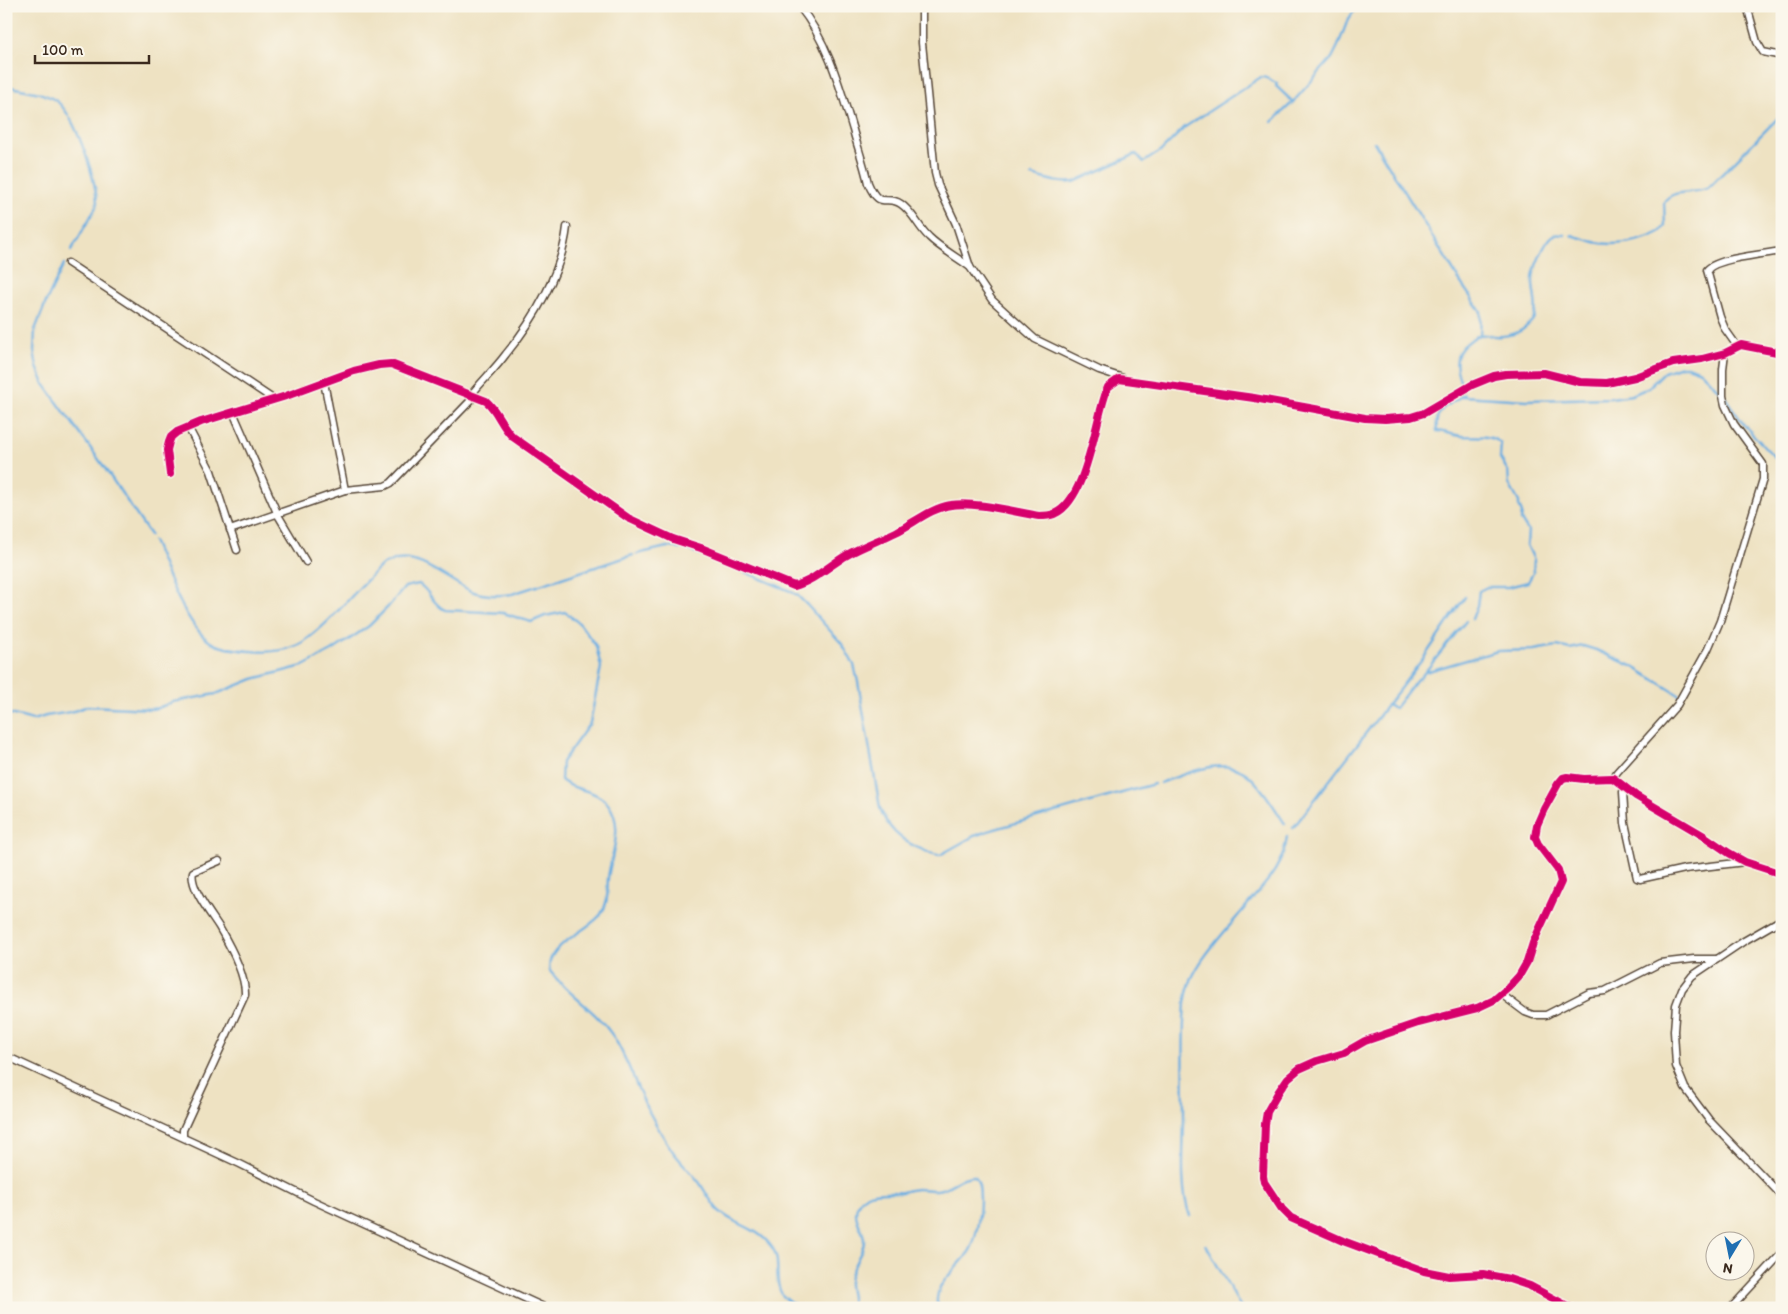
<svg xmlns="http://www.w3.org/2000/svg" width="1788" height="1314" font-family="Itim,sans-serif">
	<style>
		.lines { fill: none; stroke-linecap: round; stroke-linejoin: round }
		.stream { stroke: #6caee1; stroke-width: 2.5 }
		.street-casing { stroke: #564637; stroke-width: 9 }
		.street { stroke: #fff; stroke-width: 6 }
		.cycleway-casing { stroke: #fbf7ec; stroke-width: 11 }
		.cycleway { stroke: #d6006c; stroke-width: 8 }
	</style>
	<rect width="100%" height="100%" fill="#fbf7ec"/>
	<filter id="ink" filterUnits="userSpaceOnUse"><feTurbulence type="fractalNoise" baseFrequency=".02" numOctaves="2"/><feDisplacementMap in="SourceGraphic" scale="10" xChannelSelector="R" yChannelSelector="G"/><feConvolveMatrix kernelMatrix="1 2 1 2 8 2 1 2 1" color-interpolation-filters="sRGB"/></filter>
	<filter id="wash" filterUnits="userSpaceOnUse"><feTurbulence type="fractalNoise" baseFrequency=".0096" numOctaves="4" result="noise"/><feDisplacementMap in="SourceGraphic" scale="20" xChannelSelector="R" yChannelSelector="G"/><feGaussianBlur stdDeviation="1.12" result="paint"/><feColorMatrix in="noise" values="0 0 0 0 0 0 0 0 0 0 0 0 0 0 0 0 0 1.4 0 .05"/><feComposite in="paint" operator="in"/></filter>
	<g filter="url(#wash)">
		<rect width="100%" height="100%" fill="#eee2c2"/>
		<g class="lines">
			<g class="stream">
				<path d="M6,86C22,90 41,91 55,100C75,113 95,177 97,202L96,207L71,251"/>
				<polyline points="1272,122 1293,102 1332,58 1338,46 1347,22 1357,6"/>
				<polyline points="1374,142 1461,283 1481,312 1480,335"/>
				<path d="M1032,175C1046,179 1059,184 1074,182L1136,154L1144,162L1162,150L1185,127L1261,77C1267,76 1271,82 1277,83L1276,86L1293,102"/>
				<path d="M1661,231L1665,226L1664,202C1673,188 1694,195 1708,188L1782,114"/>
				<path d="M1571,236C1579,236 1586,240 1594,242C1615,247 1641,242 1660,232"/>
				<polyline points="64,264 46,302 35,330 34,351 37,367 44,384 102,464 150,535"/>
				<path d="M1463,388C1456,372 1451,355 1467,343C1471,340 1475,336 1480,335C1485,334 1490,336 1495,336C1510,337 1522,333 1532,321C1540,309 1532,292 1533,279C1533,270 1545,240 1554,235C1557,234 1562,235 1565,235"/>
				<path d="M1464,394C1448,407 1434,406 1437,431C1446,432 1453,435 1462,436C1473,437 1493,434 1501,444L1500,458L1508,471L1509,484L1519,502V506L1522,513L1521,520L1528,531L1527,545L1534,560L1533,573L1528,582L1508,587H1487L1479,591L1477,606L1472,619"/>
				<polyline points="1462,396 1527,400 1611,398 1632,395 1648,388 1664,372 1681,366 1688,366 1700,371 1721,392"/>
				<polyline points="1725,397 1744,425 1782,465"/>
				<path d="M153,541C165,568 187,631 214,644C225,649 239,650 251,651C267,653 289,651 303,642C333,621 355,590 382,565L395,560"/>
				<path d="M637,554L667,547L682,548L704,555L788,590L797,595L807,605L842,644L854,665L858,682L880,808C887,828 901,841 921,849C927,852 933,855 940,855L974,836L988,831L1154,784"/>
				<path d="M397,560C422,555 450,583 474,592C486,596 498,596 512,594L633,555"/>
				<polyline points="1425,672 1466,621"/>
				<polyline points="1387,705 1395,708 1417,679 1420,678 1425,672 1498,651 1534,650 1557,646 1570,649 1583,646 1596,650 1632,666 1679,695"/>
				<path d="M6,713L33,720L46,716L71,712L88,706L151,709L158,708L173,702L216,694L253,679L303,666L332,651L369,626L388,607L405,587L419,584C430,591 433,605 445,610L503,613L531,622L545,616L565,612L580,624L596,646L601,667L590,723L562,762L561,780C575,792 595,788 608,804C625,826 611,854 608,878C607,890 609,903 601,914C589,931 543,946 550,971C568,995 596,1010 613,1036C627,1058 635,1084 647,1108C655,1123 664,1139 674,1153C682,1163 691,1172 699,1182C705,1191 711,1202 718,1210C733,1225 756,1226 771,1246C783,1260 772,1281 783,1296C787,1301 794,1303 798,1308"/>
				<path d="M1160,783C1184,775 1217,758 1242,771C1256,777 1277,811 1285,824"/>
				<polyline points="1293,828 1425,656 1465,597"/>
				<path d="M1190,1216C1179,1187 1184,1147 1184,1117C1184,1079 1182,1040 1185,1003C1187,991 1190,980 1196,970C1208,948 1232,924 1248,904C1266,883 1284,865 1287,836"/>
				<polyline points="1206,1245 1241,1308"/>
				<path d="M850,1308C854,1298 848,1291 849,1282C850,1267 862,1256 864,1242C865,1231 856,1224 856,1213C856,1205 860,1199 867,1195C877,1190 891,1193 902,1192C907,1191 912,1189 917,1189C923,1189 930,1190 936,1190C951,1189 960,1175 975,1176C985,1189 978,1238 969,1252C959,1268 935,1282 937,1303L943,1308"/>
			</g>
		</g>
	</g>
	<g filter="url(#ink)">
		<g class="lines">
			<defs>
				<g id="street">
					<path d="M799,6C828,42 840,87 853,130C858,148 864,165 868,183C880,211 886,194 901,204C913,212 918,227 929,237C940,248 957,257 970,267"/>
					<polyline points="922,6 922,43 935,173 938,185 956,224 970,267 992,300 1035,339 1099,370 1123,378"/>
					<polyline points="1747,6 1757,42 1763,52 1782,56"/>
					<polyline points="68,263 273,399"/>
					<path d="M1737,346L1725,329L1720,317L1707,270C1717,258 1765,254 1782,251"/>
					<polyline points="324,382 345,490"/>
					<path d="M471,395C482,381 495,369 506,354C534,320 562,272 567,227"/>
					<polyline points="233,412 278,515 306,562"/>
					<polyline points="188,427 211,471 237,550"/>
					<path d="M170,474L167,450L169,442L171,437L177,432L201,422L286,396L354,371L379,365L391,364L486,401C498,411 501,426 513,437L628,518L673,539L701,548L794,586C814,581 830,565 847,555C863,546 880,540 896,532C914,523 931,508 951,505C974,501 1015,512 1039,516C1044,516 1049,516 1054,514C1088,500 1095,417 1108,387L1119,379L1254,398L1365,418L1385,419L1411,417L1424,413L1472,385L1494,376L1506,374L1544,373L1580,382L1607,383L1635,377L1673,363L1702,359L1725,353L1741,345L1782,353"/>
					<polyline points="230,530 345,490 385,486 391,483 475,396"/>
					<polyline points="1613,778 1617,772 1677,705 1708,649 1720,621 1763,479 1763,464 1734,424 1725,405 1723,396 1723,369 1725,353"/>
					<polyline points="1625,788 1623,792 1625,823 1637,878 1640,879 1685,869 1745,862"/>
					<polyline points="1782,919 1744,941 1692,976 1682,989 1676,1005 1674,1031 1676,1066 1685,1088 1709,1120 1782,1196"/>
					<polyline points="1501,994 1525,1012 1533,1015 1546,1015 1589,993 1605,991 1660,963 1694,959 1717,959"/>
					<polyline points="6,1056 240,1164 314,1201 546,1308"/>
					<path d="M183,1137V1130L245,995C246,974 229,944 219,927C211,914 189,887 193,872L219,861"/>
					<polyline points="1571,1308 1530,1286 1509,1279 1483,1274 1449,1276 1424,1271 1343,1241 1291,1218 1282,1209 1264,1182 1263,1176 1265,1124 1267,1112 1279,1091 1288,1078 1299,1069 1317,1061 1344,1053 1365,1041 1418,1023 1477,1008 1494,1000 1508,988 1519,976 1527,962 1533,943 1561,882 1558,870 1538,844 1535,837 1537,825 1544,809 1558,784 1563,778 1567,777 1584,779 1613,778 1636,796 1704,836 1729,853 1745,862 1782,874"/>
					<polyline points="1731,1308 1782,1253"/>
				</g>
			</defs>
			<use href="#street" class="street-casing"/>
			<use href="#street" class="street"/>
			<defs>
				<g id="cycleway">
					<path d="M170,474L167,450L169,442L171,437L177,432L201,422L286,396L354,371L379,365L391,364L486,401C498,411 501,426 513,437L628,518L673,539L701,548L794,586C814,581 830,565 847,555C863,546 880,540 896,532C914,523 931,508 951,505C974,501 1015,512 1039,516C1044,516 1049,516 1054,514C1088,500 1095,417 1108,387L1119,379L1254,398L1365,418L1385,419L1411,417L1424,413L1472,385L1494,376L1506,374L1544,373L1580,382L1607,383L1635,377L1673,363L1702,359L1725,353L1741,345L1782,353"/>
					<polyline points="1571,1308 1530,1286 1509,1279 1483,1274 1449,1276 1424,1271 1343,1241 1291,1218 1282,1209 1264,1182 1263,1176 1265,1124 1267,1112 1279,1091 1288,1078 1299,1069 1317,1061 1344,1053 1365,1041 1418,1023 1477,1008 1494,1000 1508,988 1519,976 1527,962 1533,943 1561,882 1558,870 1538,844 1535,837 1537,825 1544,809 1558,784 1563,778 1567,777 1584,779 1613,778 1636,796 1704,836 1729,853 1745,862 1782,874"/>
				</g>
			</defs>
			<use href="#cycleway" class="cycleway-casing"/>
			<use href="#cycleway" class="cycleway"/>
		</g>
	</g>
	<rect width="1788" height="1314" fill="none" stroke="#fbf7ec" stroke-width="25"/>
	<g transform="translate(1730 1256) rotate(190)"><circle r="24" fill="#fbf7ec" stroke="#aea59a"/>
	<path d="M0-4L9 19L0 12L-9 19Z" fill="#1f6fb2"/>
	<text y="-8" font-size="14" font-weight="bold" text-anchor="middle" fill="#3b2a1e">N</text>
	</g>
	<path d="M35 55v8h114v-8" fill="none" stroke="#3b2a1e" stroke-width="2.5"/>
	<text x="42" y="55" font-size="15" fill="#3b2a1e" stroke="#fbf7ec" stroke-width="4" paint-order="stroke">100 m</text>
</svg>
